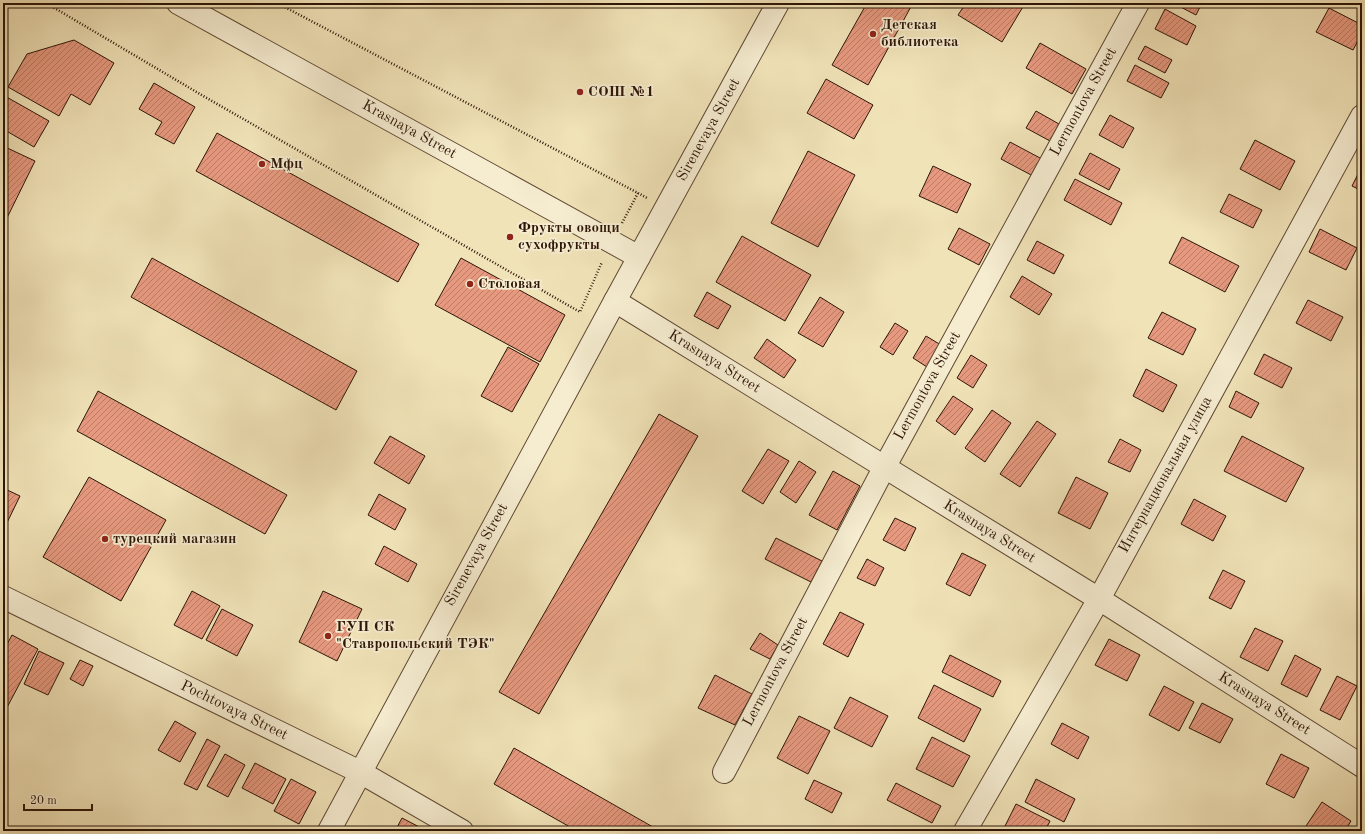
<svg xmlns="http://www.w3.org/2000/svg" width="1365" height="834" font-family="'Old Standard TT',serif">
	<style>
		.building { fill: url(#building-hatch); stroke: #2d1507 }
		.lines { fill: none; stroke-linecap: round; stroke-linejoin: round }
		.minor-casing { stroke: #5e4833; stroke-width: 24 }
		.tertiary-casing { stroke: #5e4833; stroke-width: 24 }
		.path { stroke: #2d1507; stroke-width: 2.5; stroke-dasharray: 1 2; stroke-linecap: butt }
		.minor { stroke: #f6edd1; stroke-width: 22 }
		.tertiary { stroke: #f6edd1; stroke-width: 22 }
		.poi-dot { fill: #8f2418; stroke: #f6edd1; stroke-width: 1.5 }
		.labels { text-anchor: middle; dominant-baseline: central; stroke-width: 3.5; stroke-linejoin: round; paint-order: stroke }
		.poi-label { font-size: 15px; font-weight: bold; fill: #2d1507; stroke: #f6edd1; text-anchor: start }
		.street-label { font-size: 15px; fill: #2d1507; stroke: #f6edd1 }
	</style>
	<defs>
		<pattern id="building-hatch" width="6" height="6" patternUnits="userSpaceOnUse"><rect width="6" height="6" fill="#e7997f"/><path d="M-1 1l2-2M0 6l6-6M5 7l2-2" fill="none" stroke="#bc7c66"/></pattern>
	</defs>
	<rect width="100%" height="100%" fill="#f1e3b8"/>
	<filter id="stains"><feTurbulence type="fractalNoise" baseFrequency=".005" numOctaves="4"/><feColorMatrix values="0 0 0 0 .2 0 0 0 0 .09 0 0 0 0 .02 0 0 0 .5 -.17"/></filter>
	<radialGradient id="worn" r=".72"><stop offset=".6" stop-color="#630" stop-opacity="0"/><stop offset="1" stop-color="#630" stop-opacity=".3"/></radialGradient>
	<g class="building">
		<polygon points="867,3 913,3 868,85 832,65"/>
		<polygon points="966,3 1020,3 1024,5 1002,42 958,15"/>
		<polygon points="1173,3 1202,3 1196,15"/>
		<polygon points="1329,8 1362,25 1362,33 1353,50 1316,32"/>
		<polygon points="1165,9 1196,26 1187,45 1155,29"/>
		<polygon points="74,40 114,63 90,105 71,94 59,116 8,87 27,54"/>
		<polygon points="1040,43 1086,69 1072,94 1026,68"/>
		<polygon points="1145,46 1172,60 1165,73 1138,59"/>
		<polygon points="1135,65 1169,83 1161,98 1127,81"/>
		<polygon points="826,79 873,105 854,139 807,113"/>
		<polygon points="154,83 195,107 174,144 155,134 162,122 139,109"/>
		<polygon points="3,95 49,121 34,147 3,129"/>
		<polygon points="1036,111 1059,124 1050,141 1026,128"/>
		<polygon points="1110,115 1134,128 1123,148 1099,135"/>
		<polygon points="217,133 419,244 398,282 196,171"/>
		<polygon points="1255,140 1295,161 1280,190 1240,169"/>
		<polygon points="1010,142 1042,159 1033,176 1001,159"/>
		<polygon points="3,146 35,161 3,226"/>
		<polygon points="808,151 855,175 818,247 771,223"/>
		<polygon points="1090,153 1120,169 1109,190 1079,174"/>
		<polygon points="933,166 971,184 957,213 919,196"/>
		<polygon points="1362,166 1362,191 1352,186"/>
		<polygon points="1075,179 1122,203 1111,225 1064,200"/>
		<polygon points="1229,194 1262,210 1253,228 1220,212"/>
		<polygon points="959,228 990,244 979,265 948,249"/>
		<polygon points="1320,229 1357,248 1346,270 1309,252"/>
		<polygon points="742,236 811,275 785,321 716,282"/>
		<polygon points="1182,237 1239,266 1225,292 1169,263"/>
		<polygon points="1037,241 1064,255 1054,274 1027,260"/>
		<polygon points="152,258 357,371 336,410 131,297"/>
		<polygon points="461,258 565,315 540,362 435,305"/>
		<polygon points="1022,276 1052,294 1039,315 1010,297"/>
		<polygon points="707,292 731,306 718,329 694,316"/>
		<polygon points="820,297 844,312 823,347 798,333"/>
		<polygon points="1308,300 1343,317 1331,341 1296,323"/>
		<polygon points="1162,312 1196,329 1183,355 1148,338"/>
		<polygon points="895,323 908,331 893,355 880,347"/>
		<polygon points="926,336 941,345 927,367 913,358"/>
		<polygon points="767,339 796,360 784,378 754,358"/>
		<polygon points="508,347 539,364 512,412 481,396"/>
		<polygon points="1264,354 1292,368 1282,388 1254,374"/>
		<polygon points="971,355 987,365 973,388 957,378"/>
		<polygon points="1146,369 1177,385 1163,412 1133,396"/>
		<polygon points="98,391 287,495 265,534 77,431"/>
		<polygon points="1236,391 1259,403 1251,418 1229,407"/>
		<polygon points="953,396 973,409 955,435 936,421"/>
		<polygon points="992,410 1011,423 985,462 965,448"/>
		<polygon points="659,414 698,436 539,714 499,692"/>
		<polygon points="1037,421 1056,434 1020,487 1000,474"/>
		<polygon points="390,436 425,456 409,484 374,463"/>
		<polygon points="1242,436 1304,468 1286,502 1224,471"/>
		<polygon points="1120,439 1141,450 1130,472 1108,462"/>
		<polygon points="768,449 789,461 763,504 742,491"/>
		<polygon points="799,461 816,472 796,503 780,492"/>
		<polygon points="833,471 860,486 837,530 809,515"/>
		<polygon points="89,477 166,520 121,601 43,557"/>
		<polygon points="1076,477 1108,493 1090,529 1058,513"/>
		<polygon points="3,488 20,496 3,531"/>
		<polygon points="379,494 406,509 395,530 368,515"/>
		<polygon points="1194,499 1226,516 1213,541 1181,524"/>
		<polygon points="895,518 916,528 905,551 883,540"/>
		<polygon points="776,538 822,561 811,582 765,559"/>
		<polygon points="384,546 417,564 408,582 375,564"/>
		<polygon points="962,553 986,565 970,596 946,584"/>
		<polygon points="867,559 884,568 875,586 857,578"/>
		<polygon points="1223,570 1245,581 1231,609 1209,598"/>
		<polygon points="192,591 220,606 202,639 174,625"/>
		<polygon points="323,591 362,609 337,661 299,642"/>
		<polygon points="222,609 253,625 237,656 206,640"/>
		<polygon points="840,612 864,624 848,657 823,644"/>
		<polygon points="1255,628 1283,641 1268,671 1240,657"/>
		<polygon points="760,633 778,645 770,659 750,649"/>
		<polygon points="12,635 38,649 3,715 3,652"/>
		<polygon points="1109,639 1140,655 1127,681 1095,665"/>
		<polygon points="39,651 64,663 48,695 24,684"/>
		<polygon points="950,655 1001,681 993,697 942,672"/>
		<polygon points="1295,655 1321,669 1307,697 1281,684"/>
		<polygon points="80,660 93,666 83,686 70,679"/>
		<polygon points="715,675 752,694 735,725 698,708"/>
		<polygon points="1337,676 1357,686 1340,720 1320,710"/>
		<polygon points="934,685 981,709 964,742 918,718"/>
		<polygon points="1164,686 1194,702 1179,731 1149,715"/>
		<polygon points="850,697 888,716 872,747 834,728"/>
		<polygon points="1202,703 1233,719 1220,743 1189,728"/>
		<polygon points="799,716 830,731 808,774 777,758"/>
		<polygon points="175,721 196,733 180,762 158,750"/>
		<polygon points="1062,723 1089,737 1078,759 1051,744"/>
		<polygon points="932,737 970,756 953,787 916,769"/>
		<polygon points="207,739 220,746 197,790 184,784"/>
		<polygon points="514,748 660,831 577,831 494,784"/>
		<polygon points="225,754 245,765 228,797 207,786"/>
		<polygon points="1281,754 1309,768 1294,798 1266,784"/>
		<polygon points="255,763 286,779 273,804 242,788"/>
		<polygon points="291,779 316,792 299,824 274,811"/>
		<polygon points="1036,779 1075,799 1064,822 1025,802"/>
		<polygon points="814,780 842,793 832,813 805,799"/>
		<polygon points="896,783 941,806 932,823 887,800"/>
		<polygon points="1322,802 1351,821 1345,831 1307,831 1304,829"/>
		<polygon points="1016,804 1050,821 1045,831 1015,831 1005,826"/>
		<polygon points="402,818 427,831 395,831"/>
	</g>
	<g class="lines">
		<defs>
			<g id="minor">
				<polyline points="639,257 778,3"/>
				<polyline points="3,597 360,772 462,831"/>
				<polyline points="724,772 884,468 1138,3"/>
				<polyline points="329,831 615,301"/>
				<polyline points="965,831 1099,599 1362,116"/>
			</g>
			<polyline id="tertiary" points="178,3 639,257 615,301 1099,599 1362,766"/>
		</defs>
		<use href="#minor" class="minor-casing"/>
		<use href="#tertiary" class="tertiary-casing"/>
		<g class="path">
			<polyline points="46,3 205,97 580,312 602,262"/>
			<polyline points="277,3 638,193 622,223"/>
			<polyline points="638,193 647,198"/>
		</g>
		<use href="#minor" class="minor"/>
		<use href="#tertiary" class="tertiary"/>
	</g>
	<g class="poi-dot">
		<circle cx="873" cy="34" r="4"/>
		<circle cx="580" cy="92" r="4"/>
		<circle cx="262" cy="164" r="4"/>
		<circle cx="510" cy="237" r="4"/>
		<circle cx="470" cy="284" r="4"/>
		<circle cx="105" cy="539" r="4"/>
		<circle cx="328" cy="636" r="4"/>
	</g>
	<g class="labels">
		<g class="poi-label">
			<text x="881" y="25">Детская<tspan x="881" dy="17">библиотека</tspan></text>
			<text x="588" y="92">СОШ №1</text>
			<text x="270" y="164">Мфц</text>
			<text x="518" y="228">Фрукты овощи<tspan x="518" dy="17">сухофрукты</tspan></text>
			<text x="478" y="284">Столовая</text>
			<text x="113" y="539">турецкий магазин</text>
			<text x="336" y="627">ГУП СК<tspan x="336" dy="17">"Ставропольский ТЭК"</tspan></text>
		</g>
		<g class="street-label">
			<text transform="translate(1084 102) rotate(-61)">Lermontova Street</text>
			<text transform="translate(409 130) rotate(29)">Krasnaya Street</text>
			<text transform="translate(709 130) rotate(-61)">Sirenevaya Street</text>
			<text transform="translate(714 362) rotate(32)">Krasnaya Street</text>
			<text transform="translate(928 386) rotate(-61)">Lermontova Street</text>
			<text transform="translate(1166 475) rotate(-61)">Интернациональная улица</text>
			<text transform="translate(989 532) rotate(32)">Krasnaya Street</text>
			<text transform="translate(477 555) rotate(-61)">Sirenevaya Street</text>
			<text transform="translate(776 672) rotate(-62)">Lermontova Street</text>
			<text transform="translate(1264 704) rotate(32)">Krasnaya Street</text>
			<text transform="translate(234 711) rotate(26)">Pochtovaya Street</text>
		</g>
	</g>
	<rect width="1365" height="834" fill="none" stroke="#f1e3b8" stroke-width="16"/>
	<rect x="4" y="4" width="1357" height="826" fill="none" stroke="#2d1507" stroke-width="2"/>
	<rect x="8" y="8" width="1349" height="818" fill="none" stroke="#2d1507"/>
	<path d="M24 804v6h68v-6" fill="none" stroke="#2d1507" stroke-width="2"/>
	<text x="30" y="804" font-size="12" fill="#2d1507" stroke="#f6edd1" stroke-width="3" paint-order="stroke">20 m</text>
	<rect width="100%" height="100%" filter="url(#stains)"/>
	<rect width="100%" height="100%" fill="url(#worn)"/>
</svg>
